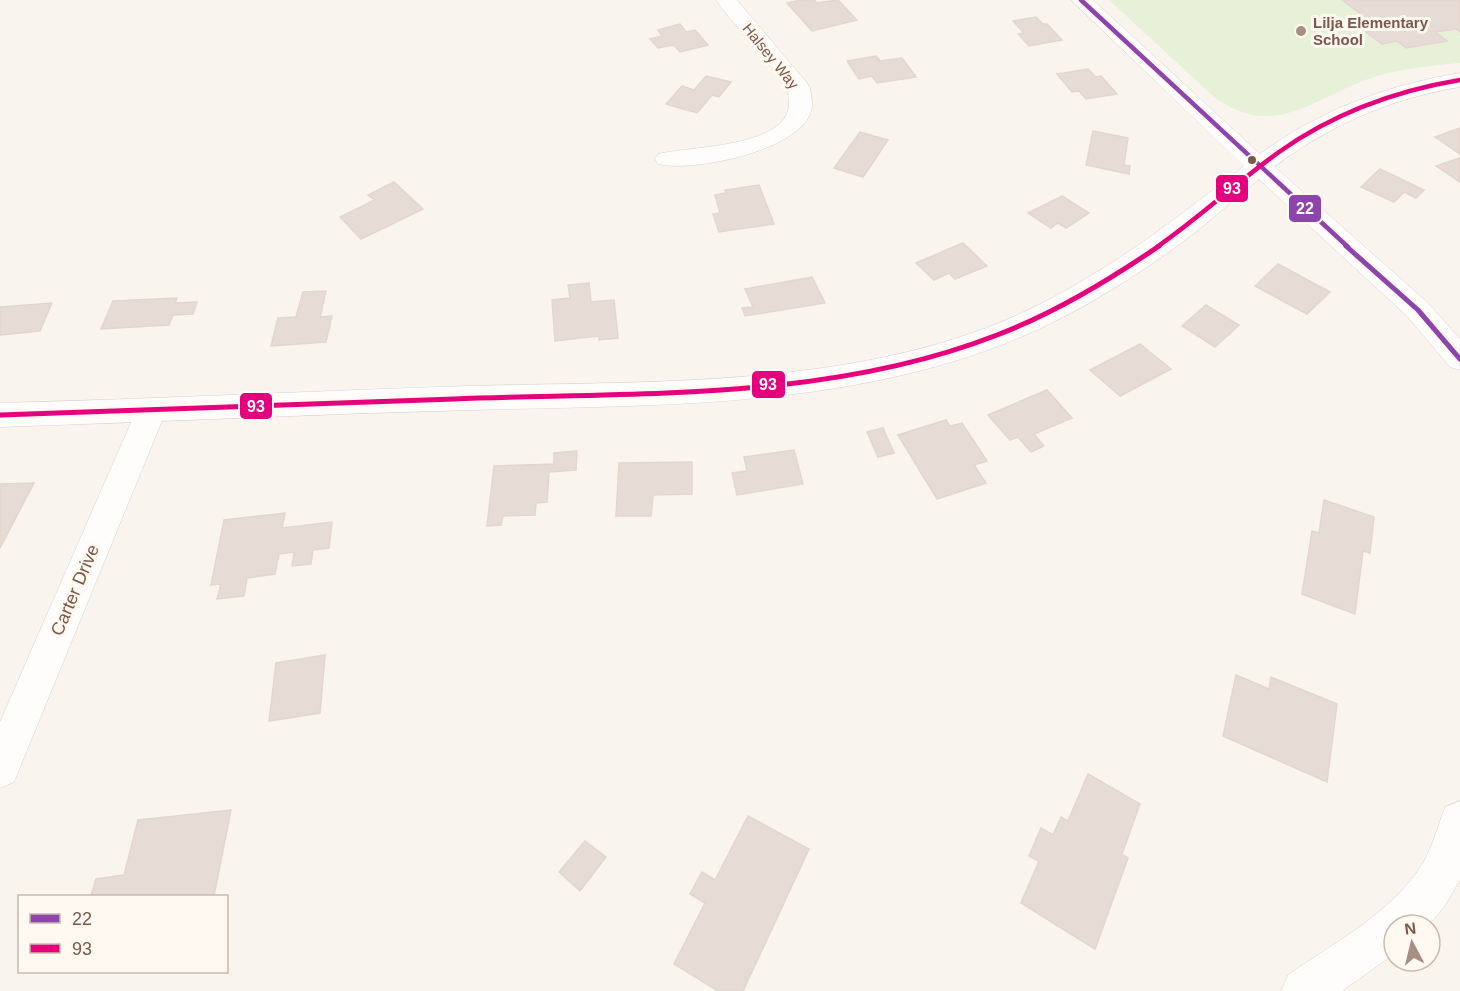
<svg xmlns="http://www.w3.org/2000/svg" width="1460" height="991" font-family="Helvetica,sans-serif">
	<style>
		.green { fill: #e7f1d7 }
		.building { fill: #e6dcd5; stroke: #e3d6cf; stroke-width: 1.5 }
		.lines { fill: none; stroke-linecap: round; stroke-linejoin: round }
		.minor-casing { stroke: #d9d0ca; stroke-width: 1 }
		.tertiary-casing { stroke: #d9d0ca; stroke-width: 1 }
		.minor { fill: #fefdfc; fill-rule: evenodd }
		.tertiary { fill: #fefdfc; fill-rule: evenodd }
		.bus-1-far1-casing { stroke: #fff9f1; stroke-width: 8 }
		.bus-1-casing { stroke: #fff9f1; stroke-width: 10 }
		.bus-2-far1-casing { stroke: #fff9f1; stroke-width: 8 }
		.bus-2-casing { stroke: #fff9f1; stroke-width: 10 }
		.bus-1-far1 { stroke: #8e44ad; stroke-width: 4.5 }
		.bus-1 { stroke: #8e44ad; stroke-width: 5 }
		.bus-2-far1 { stroke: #e5007d; stroke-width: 4.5 }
		.bus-2 { stroke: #e5007d; stroke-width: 5 }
		.poi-dot { fill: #a88f83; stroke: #fff9f1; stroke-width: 2 }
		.bus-dot { fill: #7c5849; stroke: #fff9f1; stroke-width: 2 }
		.labels { text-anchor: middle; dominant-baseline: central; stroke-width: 6; stroke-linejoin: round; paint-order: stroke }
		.far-poi-label { font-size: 15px; font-weight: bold; fill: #7c5849; stroke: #fff9f1; text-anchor: start }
		.far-street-label { font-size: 15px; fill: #7c5849; stroke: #fff9f1 }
		.street-label { font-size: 18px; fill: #7c5849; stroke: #fff9f1 }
		.line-badge { stroke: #fff9f1; stroke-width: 2 }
		.badge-label { font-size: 16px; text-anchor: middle; font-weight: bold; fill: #fff }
	</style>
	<rect width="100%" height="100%" fill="#f9f4ee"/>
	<path class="green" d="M1109,0H1460V63C1431,66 1402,68 1374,77C1314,97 1274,142 1213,96Z"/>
	<g class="building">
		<polygon points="801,0 814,0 817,3 838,0 857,20 812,31 787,3"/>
		<polygon points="1342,0 1460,0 1460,32 1456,29 1435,32 1447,41 1406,48 1397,41 1382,44 1351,21 1366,18"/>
		<polygon points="1036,17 1043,24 1047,24 1062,40 1029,46 1018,34 1024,33 1013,21"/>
		<polygon points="680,24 686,32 695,30 708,45 680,52 674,45 658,48 650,39 662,36 658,30"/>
		<polygon points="876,56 880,61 902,58 916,77 877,83 872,76 859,79 847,61"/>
		<polygon points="1088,69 1096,77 1101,76 1117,94 1086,99 1079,91 1072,92 1057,74"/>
		<polygon points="706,76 731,82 719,97 712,95 697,113 666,104 682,86 694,90"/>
		<polygon points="1460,128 1460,154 1435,137"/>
		<polygon points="1093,131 1128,138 1124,165 1130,166 1129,174 1086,165"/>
		<polygon points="860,132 888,140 863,177 834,168"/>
		<polygon points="1459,158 1460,159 1460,182 1436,166"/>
		<polygon points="1380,169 1424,190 1416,198 1404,192 1394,202 1361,187"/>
		<polygon points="394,182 423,209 361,239 340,217 375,200 368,195"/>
		<polygon points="759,185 774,224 719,232 713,214 720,213 715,195 726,193 725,190"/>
		<polygon points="1062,196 1089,213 1066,228 1058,223 1051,228 1028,213"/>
		<polygon points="963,243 987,266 955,279 949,273 934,280 916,263"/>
		<polygon points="1278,264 1330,292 1307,314 1255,286"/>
		<polygon points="812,277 825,303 745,316 742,308 753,307 745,289"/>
		<polygon points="589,283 591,302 614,300 618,338 599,340 599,336 555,341 552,300 570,298 568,285"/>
		<polygon points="326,291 320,317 332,316 326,342 271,346 278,318 296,317 303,292"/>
		<polygon points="177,298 175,303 197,302 193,314 173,315 169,325 101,329 113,301"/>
		<polygon points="52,303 40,331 0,335 0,307"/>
		<polygon points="1206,305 1239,325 1215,347 1182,326"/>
		<polygon points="1140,344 1171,369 1120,396 1090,370"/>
		<polygon points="1047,390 1072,418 1034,434 1044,446 1031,452 1018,437 1010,440 988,415"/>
		<polygon points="946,420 950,426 962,423 987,461 974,465 986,483 937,499 898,435"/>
		<polygon points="883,428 894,453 878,457 867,432"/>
		<polygon points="794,450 803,484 737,495 732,473 747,471 744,457"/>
		<polygon points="577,451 576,470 549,472 547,502 536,503 535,515 503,516 501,525 487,526 494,466 554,464 554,453"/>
		<polygon points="692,462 692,494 653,495 651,516 616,516 619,463"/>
		<polygon points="34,483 0,548 0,484"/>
		<polygon points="1324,500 1374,517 1370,553 1363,551 1355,614 1302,594 1312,531 1319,533"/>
		<polygon points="285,513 282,528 332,522 329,548 313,550 311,564 292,566 294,552 279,554 275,574 247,578 244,596 217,599 221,584 211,585 224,520"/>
		<polygon points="325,655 320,713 269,721 276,663"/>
		<polygon points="1236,675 1269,689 1271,677 1337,704 1327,782 1223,736"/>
		<polygon points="1088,774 1140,804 1122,854 1128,858 1095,949 1021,903 1039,861 1029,856 1041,828 1053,835 1061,817 1068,821"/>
		<polygon points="231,810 214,896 91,896 96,879 124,875 138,820"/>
		<polygon points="748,816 809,849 743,991 718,991 674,964 705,903 690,894 702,872 715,880"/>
		<polygon points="585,841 606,857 580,891 559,872"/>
	</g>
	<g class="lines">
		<defs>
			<g id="minor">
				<path d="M716,0H737L807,83C811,89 811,94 812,101C817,149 691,173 658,164L655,159L658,154C690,146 793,148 789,100C788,95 789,91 786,87C766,56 737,30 716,0Z"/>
				<polygon points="1259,158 1268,161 1428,303 1460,339 1460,370 1450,367 1408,317 1250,171 1247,166 1250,161"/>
				<polygon points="151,399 162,403 166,411 14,782 0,788 0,722 136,411 140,403"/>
				<path d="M1460,801V880L1444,907L1429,925H1394V954L1342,991H1281L1288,975C1335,942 1392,913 1423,863C1433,846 1438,826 1445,807Z"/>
			</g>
			<path id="tertiary" d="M1071,0H1093L1260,154C1320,110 1387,85 1460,73V87C1387,99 1323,128 1265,174C1236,197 1210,222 1181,243C1121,287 1056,326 985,351C821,409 643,405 472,410C315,414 157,422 0,427V403C157,399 313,391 469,386C638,381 826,388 986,328C1083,291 1163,229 1244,166Z"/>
		</defs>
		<use href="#minor" class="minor-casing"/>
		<use href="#tertiary" class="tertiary-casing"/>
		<use href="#minor" class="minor"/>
		<use href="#tertiary" class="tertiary"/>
		<defs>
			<polyline id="bus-1-far1" points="1081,0 1348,247"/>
			<polyline id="bus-1" points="1346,246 1418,310 1460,359"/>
			<path id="bus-2-far1" d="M1157,247C1199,218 1237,182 1279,152C1334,113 1394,91 1460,80"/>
			<path id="bus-2" d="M0,415C151,411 302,404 454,399C634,392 826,402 997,335C1055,313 1108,281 1159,246"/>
		</defs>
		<use href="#bus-1-far1" class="bus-1-far1-casing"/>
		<use href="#bus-1" class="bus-1-casing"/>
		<use href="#bus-2-far1" class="bus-2-far1-casing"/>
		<use href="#bus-2" class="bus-2-casing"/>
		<use href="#bus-1-far1" class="bus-1-far1"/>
		<use href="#bus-1" class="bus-1"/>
		<use href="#bus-2-far1" class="bus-2-far1"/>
		<use href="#bus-2" class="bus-2"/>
	</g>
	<circle class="poi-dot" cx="1301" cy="31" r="6"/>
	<circle class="bus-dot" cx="1252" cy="160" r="5"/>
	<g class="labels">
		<g class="far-poi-label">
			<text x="1313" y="22">Lilja Elementary<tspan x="1313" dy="17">School</tspan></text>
		</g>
		<g class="far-street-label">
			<text transform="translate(771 56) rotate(51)">Halsey Way</text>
		</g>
		<g class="street-label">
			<text transform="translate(75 590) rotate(-67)">Carter Drive</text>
		</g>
	</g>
	<g class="line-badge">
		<rect x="1215" y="174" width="34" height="29" rx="6" fill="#e5007d"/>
		<rect x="1288" y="194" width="34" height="29" rx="6" fill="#8e44ad"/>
		<rect x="751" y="370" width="35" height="29" rx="6" fill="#e5007d"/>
		<rect x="239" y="392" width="34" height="28" rx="6" fill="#e5007d"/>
	</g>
	<g class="badge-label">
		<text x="1232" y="194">93</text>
		<text x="1305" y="214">22</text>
		<text x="768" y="390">93</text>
		<text x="256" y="412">93</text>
	</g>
	<rect x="18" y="895" width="210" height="78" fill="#fff9f1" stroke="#cbb9ae" stroke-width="1.5"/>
	<rect x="30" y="914" width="30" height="9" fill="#8e44ad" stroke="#cbb9ae" stroke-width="1.5"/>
	<text x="72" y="925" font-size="18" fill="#7c5849">22</text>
	<rect x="30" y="944" width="30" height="9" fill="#e5007d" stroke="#cbb9ae" stroke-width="1.5"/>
	<text x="72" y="955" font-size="18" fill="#7c5849">93</text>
	<g transform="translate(1412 943) rotate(353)"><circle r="28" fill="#fff9f1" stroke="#cbb9ae" stroke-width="1.5"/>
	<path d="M0-4.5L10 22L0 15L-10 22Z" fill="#a88f83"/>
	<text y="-9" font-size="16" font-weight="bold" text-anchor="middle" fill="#7c5849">N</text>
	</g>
</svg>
